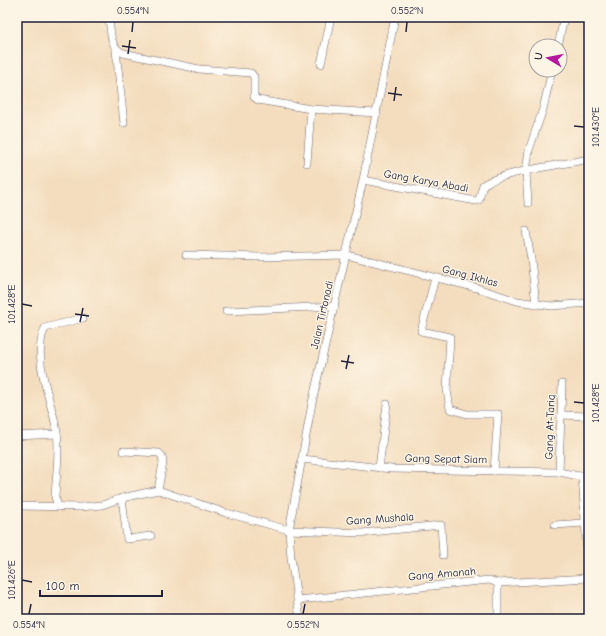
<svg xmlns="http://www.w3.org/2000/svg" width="606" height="636" font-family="'Comic Neue',sans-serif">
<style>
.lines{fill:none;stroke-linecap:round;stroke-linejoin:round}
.minor-casing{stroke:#6c6369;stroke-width:8}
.minor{stroke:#fff;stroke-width:7}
.ticks{fill:none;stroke:#22223b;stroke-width:1.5}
.labels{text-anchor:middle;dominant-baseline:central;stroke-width:3;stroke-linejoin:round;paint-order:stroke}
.street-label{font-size:11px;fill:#22223b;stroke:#fcf5e5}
.neatline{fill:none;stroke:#22223b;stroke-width:1.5}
.ticks-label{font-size:10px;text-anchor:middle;fill:#22223b}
</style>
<rect width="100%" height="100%" fill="#fcf5e5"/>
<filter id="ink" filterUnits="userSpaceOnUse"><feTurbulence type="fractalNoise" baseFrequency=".025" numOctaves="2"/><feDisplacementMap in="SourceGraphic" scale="8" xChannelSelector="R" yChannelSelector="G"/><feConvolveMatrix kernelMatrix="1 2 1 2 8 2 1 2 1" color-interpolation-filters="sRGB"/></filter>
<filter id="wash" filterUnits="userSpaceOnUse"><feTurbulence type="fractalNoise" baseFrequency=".012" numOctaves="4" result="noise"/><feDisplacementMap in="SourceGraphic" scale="16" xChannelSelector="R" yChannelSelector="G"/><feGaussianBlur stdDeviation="0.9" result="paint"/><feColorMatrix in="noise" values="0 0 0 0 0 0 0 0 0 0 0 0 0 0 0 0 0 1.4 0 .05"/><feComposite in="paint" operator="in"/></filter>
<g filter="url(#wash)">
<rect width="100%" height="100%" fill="#f4ddbe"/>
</g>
<g filter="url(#ink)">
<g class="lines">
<g class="minor-casing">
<g id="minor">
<path d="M109 17C111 31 109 47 123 53L199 69 251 73 254 77V97L258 100 311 109 377 113"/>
<polyline points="558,46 564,17"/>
<polyline points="116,50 124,123"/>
<polyline points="321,64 331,17"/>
<polyline points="307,163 311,109"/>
<path d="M363 180 476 201 479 200 483 185C501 172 565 164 589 159"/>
<polyline points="528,203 526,172 529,150 543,109 552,70"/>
<polyline points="526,231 531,259 536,305"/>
<polyline points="186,255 261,257 347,255 477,288 517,301 552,306 589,303"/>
<polyline points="435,278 421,331 450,337 447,390 450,409 467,414 498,414 494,471"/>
<polyline points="226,311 335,306"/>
<polyline points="561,415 589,416"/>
<polyline points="17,436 57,434"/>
<polyline points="123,451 159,453 162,456 163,463 158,490"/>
<polyline points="302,459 391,469 559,472 589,478"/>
<polyline points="379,468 387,404"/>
<polyline points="559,472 562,384"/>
<polyline points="582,475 589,579"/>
<polyline points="122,498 127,539 151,536"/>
<polyline points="17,506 81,507 102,505 122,498 158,490 226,513 289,530 362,533 441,525 443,555"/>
<path d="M58 507 55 497C56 476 60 453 57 432 52 401 31 358 45 328L83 318"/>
<polyline points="555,525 584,523"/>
<polyline points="498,583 498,619"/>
<polyline points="298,600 489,580 498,583 589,578"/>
<polyline points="300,619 291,558 289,530 312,403 363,180 395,17"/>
</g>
</g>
<use href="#minor" class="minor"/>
</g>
</g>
<path class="ticks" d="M132 32 133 22M406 32 407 22M122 46 136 48M128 54 130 40M388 93 402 95M394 101 396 87M574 126 584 127M22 304 32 306M75 314 89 316M80 322 83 308M341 361 354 363M346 369 349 355M574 402 584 403M22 580 32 582M29 614 31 604M303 614 305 604"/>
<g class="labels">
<g class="street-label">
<text transform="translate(426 181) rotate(10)">Gang Karya Abadi</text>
<text transform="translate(470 276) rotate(15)">Gang Ikhlas</text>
<text transform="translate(322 315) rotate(-77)">Jalan Tirtonadi</text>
<text transform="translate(550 427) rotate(-88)">Gang At-Tariq</text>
<text transform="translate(446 459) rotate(1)">Gang Sepat Siam</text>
<text transform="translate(380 519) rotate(-4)">Gang Mushala</text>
<text transform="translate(442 574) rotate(-5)">Gang Amanah</text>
</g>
</g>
<rect width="606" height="636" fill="none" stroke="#fcf5e5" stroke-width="44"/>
<g transform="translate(548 58) rotate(280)"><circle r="19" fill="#fcf5e5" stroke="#a5a1a1"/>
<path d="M0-3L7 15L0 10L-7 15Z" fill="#b5179e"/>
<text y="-6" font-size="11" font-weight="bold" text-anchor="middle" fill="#22223b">U</text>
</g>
<path d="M40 590v6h122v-6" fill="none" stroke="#22223b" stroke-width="2"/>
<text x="46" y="590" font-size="12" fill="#22223b" stroke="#fcf5e5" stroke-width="3" paint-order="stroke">100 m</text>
<rect x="22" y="22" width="562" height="592" class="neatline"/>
<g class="ticks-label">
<text x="133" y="14">0.554°N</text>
<text x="407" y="14">0.552°N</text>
<text transform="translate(595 127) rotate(-90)" y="4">101.430°E</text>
<text transform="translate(11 304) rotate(-90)" y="4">101.428°E</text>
<text transform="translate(595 403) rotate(-90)" y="4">101.428°E</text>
<text transform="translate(11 580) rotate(-90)" y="4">101.426°E</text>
<text x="29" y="628">0.554°N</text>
<text x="303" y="628">0.552°N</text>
</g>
</svg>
